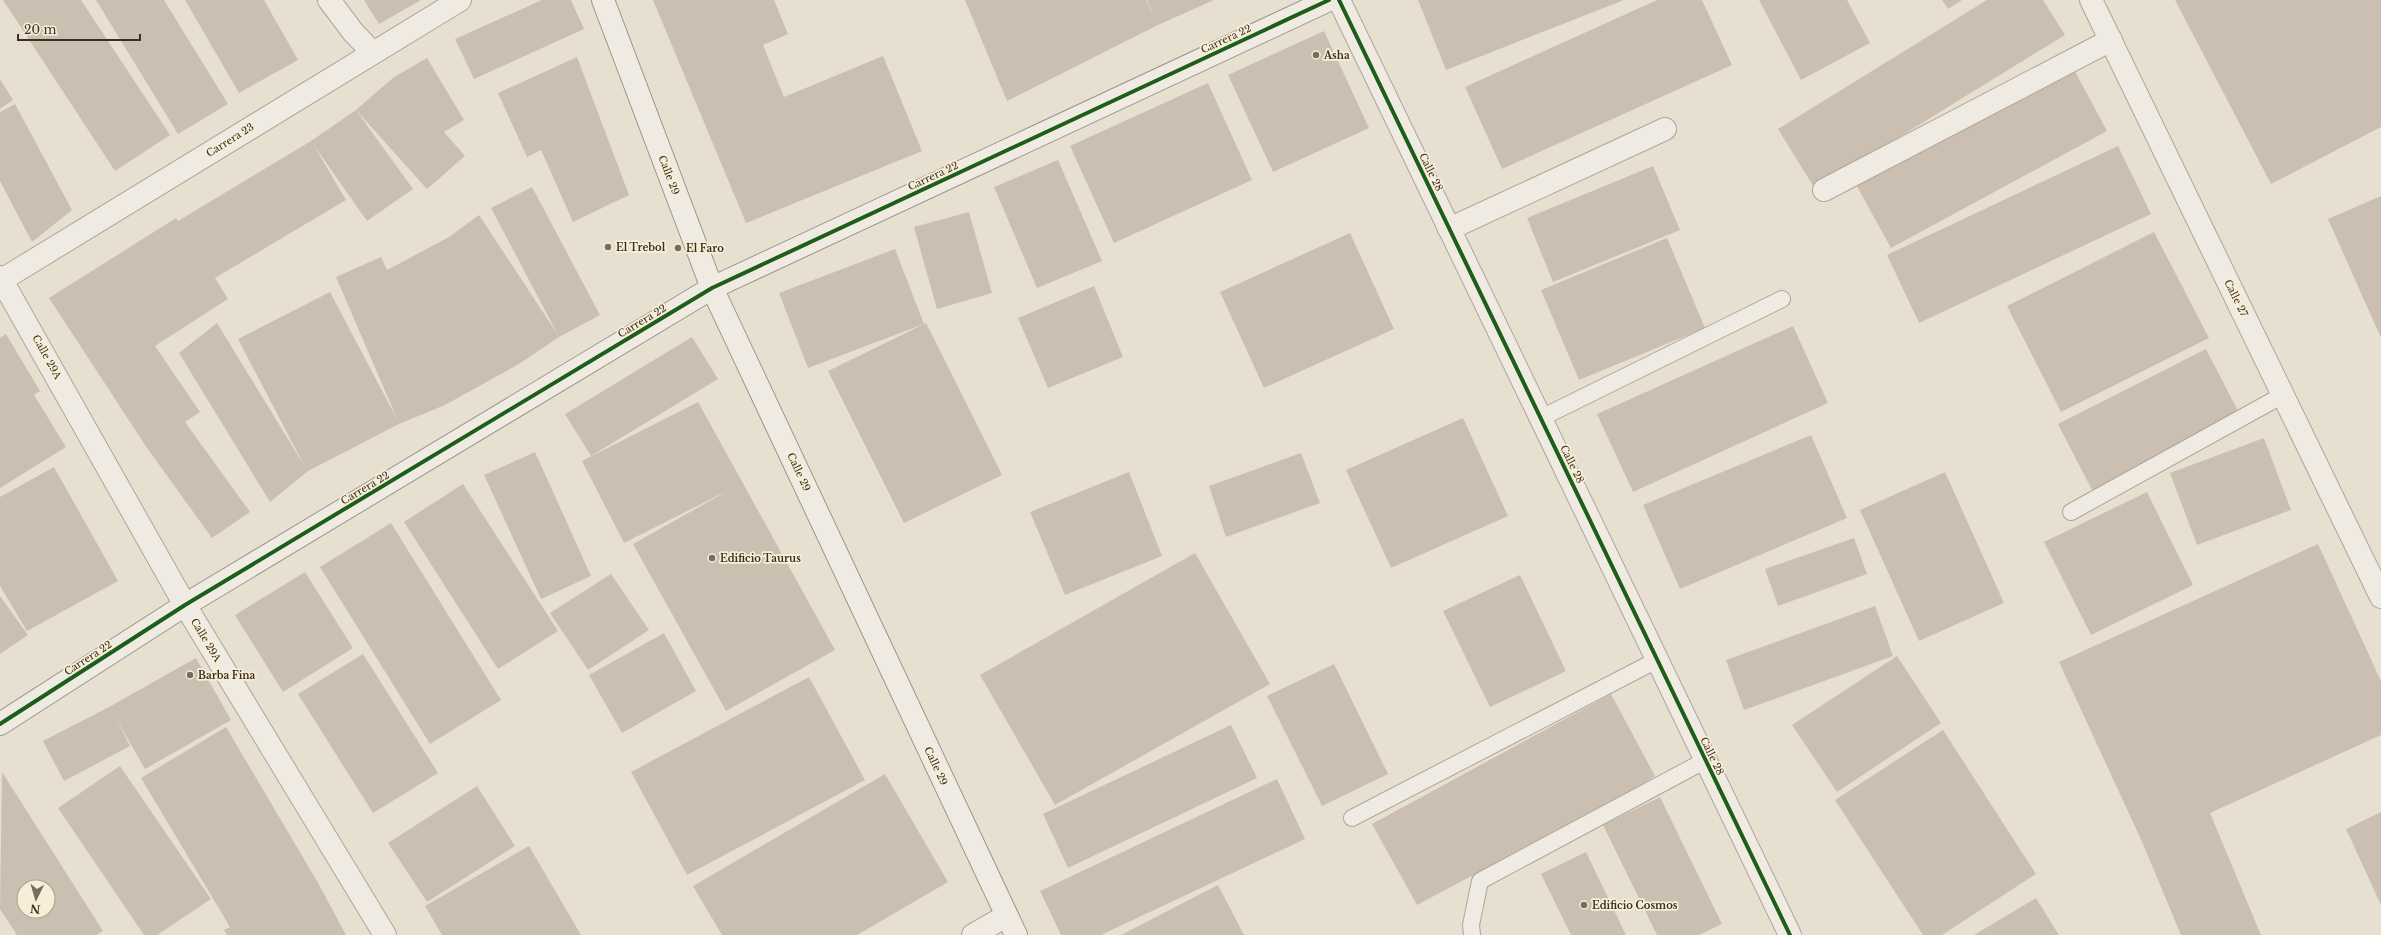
<svg xmlns="http://www.w3.org/2000/svg" width="2381" height="935" font-family="'Libre Baskerville',serif">
<style>
.building{fill:#cbbfb2;fill-rule:evenodd}
.lines{fill:none;stroke-linecap:round;stroke-linejoin:round}
.lane-casing{stroke:#ada599;stroke-width:18}
.street-casing{stroke:#ada599;stroke-width:24}
.secondary-casing{stroke:#9c958a;stroke-width:24}
.lane{stroke:#efebe3;stroke-width:16}
.street{stroke:#efebe3;stroke-width:22}
.secondary{stroke:#efebe3;stroke-width:22}
.cycleway-casing{stroke:#f7eed8;stroke-width:6}
.cycleway{stroke:#1b5e20;stroke-width:4}
.poi-dot{fill:#786c5e;stroke:#f7eed8;stroke-width:1.5}
.labels{text-anchor:middle;dominant-baseline:central;stroke-width:3.5;stroke-linejoin:round;paint-order:stroke}
.street-label{font-size:10px;fill:#3d2e20;stroke:#f7eed8}
.poi-label{font-size:10px;font-weight:bold;fill:#3d2e20;stroke:#f7eed8;text-anchor:start}
</style>
<rect width="100%" height="100%" fill="#e7e0d1"/>
<g class="building">
<polygon points="3,0 81,0 170,135 115,171"/>
<polygon points="96,0 164,0 228,104 178,134"/>
<polygon points="185,0 264,0 298,60 239,93"/>
<polygon points="364,0 421,0 379,24"/>
<polygon points="542,0 571,0 584,29 474,79 455,39"/>
<polygon points="653,0 774,0 788,34 763,45 784,97 883,56 922,151 746,223"/>
<polygon points="965,0 1146,0 1154,17 1147,0 1214,0 1158,25 1007,101"/>
<polygon points="1418,0 1624,0 1446,70"/>
<polygon points="1657,0 1702,0 1732,65 1502,169 1465,87"/>
<polygon points="1759,0 1847,0 1870,43 1801,80"/>
<polygon points="1942,0 1962,0 1948,9"/>
<polygon points="1987,0 2043,0 2065,35 1815,189 1778,129"/>
<polygon points="2175,0 2381,0 2381,127 2271,184"/>
<polygon points="1324,31 1369,128 1273,172 1228,75"/>
<polygon points="577,57 629,195 573,222 541,150 527,157 498,93"/>
<polygon points="427,58 464,120 444,132 465,156 427,189 356,110 413,189 367,221 313,144 346,200 215,278 228,299 155,346 200,412 185,422 250,512 212,538 147,448 49,298 176,218 178,221 311,141 356,110 394,77"/>
<polygon points="2071,64 2107,131 1891,248 1854,181"/>
<polygon points="0,79 13,100 0,109"/>
<polygon points="1208,83 1252,180 1114,243 1070,146"/>
<polygon points="15,104 72,210 32,242 0,181 0,112"/>
<polygon points="2118,146 2151,214 1919,323 1887,255"/>
<polygon points="1058,160 1102,261 1037,288 994,187"/>
<polygon points="1653,166 1680,230 1553,282 1527,218"/>
<polygon points="532,187 600,315 559,337 519,364 445,405 399,424 308,471 270,502 179,353 217,323 305,467 238,339 330,292 398,421 336,277 381,257 387,270 449,237 479,215 558,335 491,208"/>
<polygon points="2381,196 2381,338 2328,219"/>
<polygon points="969,212 992,293 937,309 914,227"/>
<polygon points="2154,232 2209,338 2061,412 2007,306"/>
<polygon points="1350,233 1394,329 1264,388 1220,292"/>
<polygon points="1667,238 1705,328 1579,380 1541,290"/>
<polygon points="895,249 924,324 808,368 779,293"/>
<polygon points="1094,286 1123,357 1048,388 1018,318"/>
<polygon points="926,323 1002,475 904,523 828,371"/>
<polygon points="1793,326 1828,403 1633,492 1597,414"/>
<polygon points="6,334 40,391 34,395 66,447 0,488 0,338"/>
<polygon points="692,337 718,379 591,456 565,414"/>
<polygon points="2206,349 2240,415 2092,490 2058,424"/>
<polygon points="698,402 835,650 726,711 633,544 731,489 624,543 582,461"/>
<polygon points="1463,418 1508,516 1391,568 1346,470"/>
<polygon points="1811,435 1847,518 1680,589 1643,505"/>
<polygon points="2264,438 2291,510 2197,545 2170,473"/>
<polygon points="535,452 591,576 541,599 484,475"/>
<polygon points="1301,453 1320,503 1226,537 1209,486"/>
<polygon points="54,467 118,581 27,631 0,586 0,497"/>
<polygon points="1129,472 1162,556 1065,595 1030,512"/>
<polygon points="1945,472 2004,603 1919,641 1860,510"/>
<polygon points="463,484 558,631 498,669 404,522"/>
<polygon points="2147,492 2193,585 2091,635 2044,542"/>
<polygon points="391,523 501,700 430,744 320,567"/>
<polygon points="1854,538 1867,574 1778,606 1765,569"/>
<polygon points="2318,544 2381,681 2381,735 2210,813 2261,935 2181,935 2143,844 2059,662"/>
<polygon points="1195,553 1270,684 1055,805 980,675"/>
<polygon points="305,572 353,648 283,692 235,615"/>
<polygon points="611,574 649,630 588,670 550,613"/>
<polygon points="1520,575 1566,671 1490,707 1443,611"/>
<polygon points="0,596 28,635 0,654"/>
<polygon points="1875,606 1893,656 1744,710 1726,660"/>
<polygon points="664,633 696,691 622,733 589,675"/>
<polygon points="363,654 438,773 373,813 298,694"/>
<polygon points="1897,656 1941,723 1837,792 1792,725"/>
<polygon points="196,658 231,720 145,769 117,720 130,746 64,781 43,741 109,707"/>
<polygon points="1334,664 1388,774 1322,806 1267,696"/>
<polygon points="809,677 865,780 687,875 631,772"/>
<polygon points="1611,694 1655,776 1633,790 1417,905 1372,824"/>
<polygon points="1231,725 1257,778 1068,868 1043,814"/>
<polygon points="226,727 317,881 346,935 227,935 224,930 230,927 141,778"/>
<polygon points="1943,730 2036,874 1942,935 1923,935 1835,800"/>
<polygon points="120,766 211,899 157,935 144,935 58,808"/>
<path d="M2 772 103 931 97 935H17L0 909ZM24 887H48V911H24Z"/>
<polygon points="885,774 948,882 857,935 722,935 693,886"/>
<polygon points="1277,779 1305,839 1101,935 1061,935 1040,891"/>
<polygon points="477,786 515,846 427,902 388,843"/>
<polygon points="1660,797 1722,924 1699,935 1657,935 1603,825"/>
<polygon points="2381,812 2381,905 2346,829"/>
<polygon points="529,846 581,935 442,935 425,906"/>
<polygon points="1586,852 1626,935 1571,935 1541,874"/>
<polygon points="1218,885 1244,935 1121,935"/>
<polygon points="2036,898 2059,935 1974,935"/>
</g>
<g class="lines">
<g class="lane-casing">
<g id="lane">
<polyline points="1541,418 1782,299"/>
<polyline points="2071,512 2283,395"/>
<polyline points="1352,818 1657,660"/>
<polyline points="1472,935 1471,925 1480,881 1706,760"/>
</g>
</g>
<g class="street-casing">
<g id="street">
<polyline points="329,0 353,32 372,52"/>
<polyline points="1339,0 1790,935"/>
<polyline points="2091,0 2381,597"/>
<polyline points="1824,190 2111,40"/>
<polyline points="1449,229 1665,129"/>
<polyline points="0,277 185,605 385,935"/>
<polyline points="0,281 460,0"/>
<polyline points="973,935 1006,916"/>
</g>
</g>
<g class="secondary-casing">
<g id="secondary">
<polyline points="603,0 712,288 1016,935"/>
<polyline points="0,724 185,605 712,288 1329,0"/>
</g>
</g>
<use href="#lane" class="lane"/>
<use href="#street" class="street"/>
<use href="#secondary" class="secondary"/>
<g class="cycleway-casing">
<g id="cycleway">
<polyline points="1339,0 1790,935"/>
<polyline points="0,724 185,605 712,288 1329,0"/>
</g>
</g>
<use href="#cycleway" class="cycleway"/>
</g>
<g class="poi-dot">
<circle cx="1316" cy="55" r="4"/>
<circle cx="608" cy="247" r="4"/>
<circle cx="678" cy="248" r="4"/>
<circle cx="712" cy="558" r="4"/>
<circle cx="190" cy="675" r="4"/>
<circle cx="1584" cy="905" r="4"/>
</g>
<g class="labels">
<g class="street-label">
<text transform="translate(1226 39) rotate(-25)">Carrera 22</text>
<text transform="translate(230 140) rotate(-32)">Carrera 23</text>
<text transform="translate(1431 172) rotate(64)">Calle 28</text>
<text transform="translate(669 175) rotate(69)">Calle 29</text>
<text transform="translate(933 176) rotate(-25)">Carrera 22</text>
<text transform="translate(2236 298) rotate(64)">Calle 27</text>
<text transform="translate(642 321) rotate(-31)">Carrera 22</text>
<text transform="translate(47 357) rotate(61)">Calle 29A</text>
<text transform="translate(1572 464) rotate(64)">Calle 28</text>
<text transform="translate(799 472) rotate(65)">Calle 29</text>
<text transform="translate(365 488) rotate(-31)">Carrera 22</text>
<text transform="translate(206 640) rotate(59)">Calle 29A</text>
<text transform="translate(88 658) rotate(-33)">Carrera 22</text>
<text transform="translate(1712 756) rotate(64)">Calle 28</text>
<text transform="translate(936 766) rotate(65)">Calle 29</text>
</g>
<g class="poi-label">
<text x="1324" y="55">Asha</text>
<text x="616" y="247">El Trebol</text>
<text x="686" y="248">El Faro</text>
<text x="720" y="558">Edificio Taurus</text>
<text x="198" y="675">Barba Fina</text>
<text x="1592" y="905">Edificio Cosmos</text>
</g>
</g>
<g transform="translate(36 899) rotate(185)"><circle r="19" fill="#f7eed8" stroke="#ada18e"/>
<path d="M0-3L7 15L0 10L-7 15Z" fill="#786c5e"/>
<text y="-6" font-size="11" font-weight="bold" text-anchor="middle" fill="#3d2e20">N</text>
</g>
<path d="M18 34v6h122v-6" fill="none" stroke="#3d2e20" stroke-width="2"/>
<text x="24" y="34" font-size="12" fill="#3d2e20" stroke="#f7eed8" stroke-width="3" paint-order="stroke">20 m</text>
</svg>
